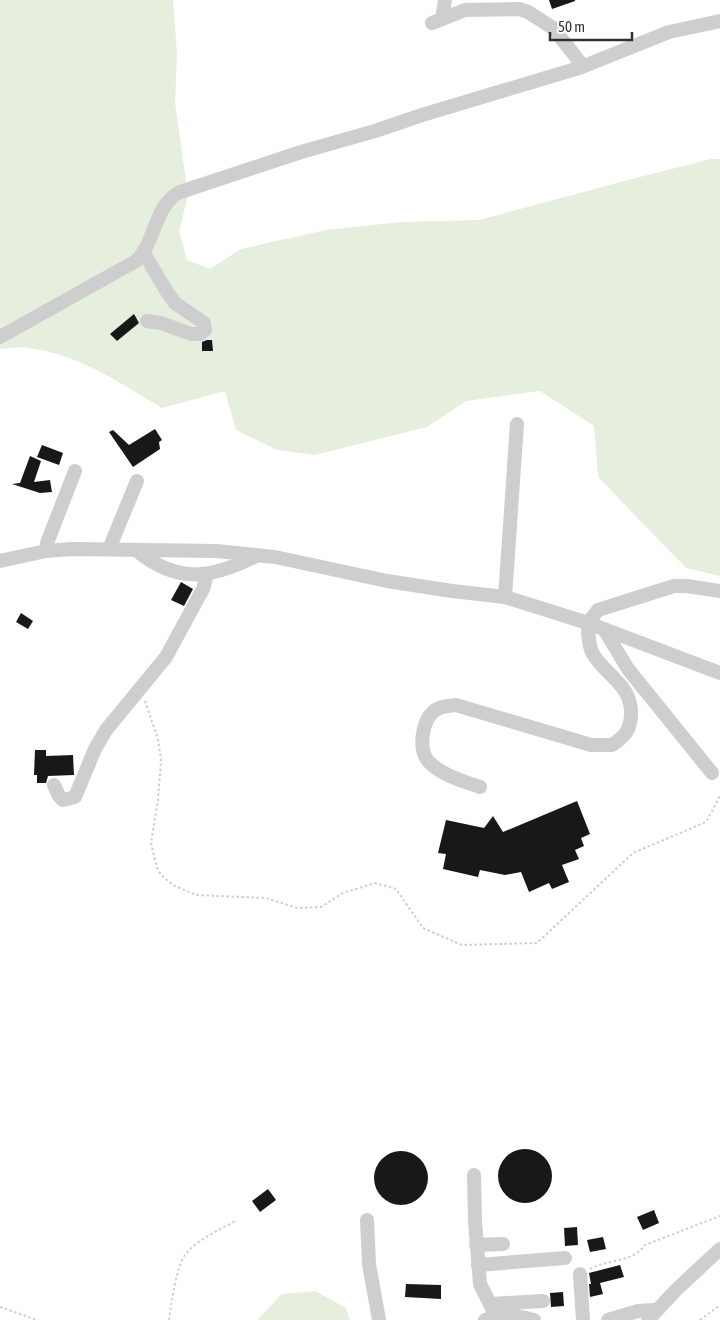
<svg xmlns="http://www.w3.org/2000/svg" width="720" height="1320" font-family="'Asap Condensed',sans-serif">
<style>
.green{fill:#e6eede}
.building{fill:#181818}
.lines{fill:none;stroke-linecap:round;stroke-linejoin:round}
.path{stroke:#cecece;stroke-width:2;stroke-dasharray:2.5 2.5;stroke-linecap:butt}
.minor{stroke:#cecece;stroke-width:14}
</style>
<rect width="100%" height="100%" fill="#fff"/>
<g class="green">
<path d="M0 0H173L177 54 175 102 188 196 179 231 187 260 210 269 241 249 326 230 401 222 479 220 632 179 711 159H720V576L686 568 598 477 594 426 540 391 466 401 427 427 315 455 277 450 236 430 225 391 162 408C120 383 77 353 27 348 19 347 9 348 0 349Z"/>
<polygon points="315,1291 346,1308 350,1320 257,1320 282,1294"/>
</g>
<g class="building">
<polygon points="549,0 575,0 575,1 552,9"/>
<polygon points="134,314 139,323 117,341 110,334"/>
<polygon points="207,340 212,340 213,351 202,351 202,342"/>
<polygon points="155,429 162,440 159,442 160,449 133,467 109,432 113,430 129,445"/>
<polygon points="42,445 63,453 59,465 37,457"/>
<polygon points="30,456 41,461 34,482 50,480 52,492 40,493 12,484 20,483"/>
<polygon points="181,582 193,589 184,606 171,600"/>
<polygon points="21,613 33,621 28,629 16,622"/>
<polygon points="35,750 46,750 46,756 73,755 74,775 48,776 46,783 37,783 37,775 34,775"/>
<polygon points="577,801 590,834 581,838 584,846 575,850 579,859 562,865 569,882 552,889 549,883 529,892 521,872 505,875 480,870 478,877 443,869 446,854 438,853 446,820 484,828 493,816 503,832"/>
<circle cx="525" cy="1176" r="27"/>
<circle cx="401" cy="1178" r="27"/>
<polygon points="268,1189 276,1200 260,1212 252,1201"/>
<polygon points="654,1210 659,1223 643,1230 637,1217"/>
<polygon points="577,1227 578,1245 565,1246 564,1228"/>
<polygon points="603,1237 606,1249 590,1252 587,1240"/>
<polygon points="620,1265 624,1277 600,1283 603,1294 590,1297 589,1284 591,1284 589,1273"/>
<polygon points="406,1284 441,1285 441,1299 405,1297"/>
<polygon points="563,1292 564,1306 551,1307 550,1293"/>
</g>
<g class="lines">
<g class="path">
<polyline points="145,701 158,739 161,760 158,800 151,843 157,868 161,875 173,885 196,895 265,898 298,908 321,907 343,893 375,883 396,889 423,928 462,945 537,943 633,853 706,822 720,796"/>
<path d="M590 1269C608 1259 632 1263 645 1245L720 1216"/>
<polyline points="0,1307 37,1320"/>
<path d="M169 1320C171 1305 176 1267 185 1255 197 1239 220 1230 237 1220"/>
<polyline points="700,1320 720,1305"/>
</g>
<g class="minor">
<polyline points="442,19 445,0"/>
<polyline points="432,23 465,10 519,9 528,12 553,28 583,66"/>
<polyline points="144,253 167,292 175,303 204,323 205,330 200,334 191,334 161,323 147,321"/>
<path d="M0 337 136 261C156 242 154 205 180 192L301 152 375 131 422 115 579 68 669 32 720 21"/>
<polyline points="109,549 137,481"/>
<path d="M136 550C177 584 211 579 256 556"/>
<polyline points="46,551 47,543 75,471"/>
<polyline points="0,561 46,551 72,549 216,551 275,557 387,581 452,591 505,597 588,623 720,673"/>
<polyline points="505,597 517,424"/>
<polyline points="604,629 628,669 712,773"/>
<polyline points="54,785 59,796 63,800 75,797 95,749 106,730 166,657 203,589 207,574"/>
<path d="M480 787C462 781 441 775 428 761 418 748 422 721 434 711 440 706 449 706 456 705L591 745H612C624 737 631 730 631 714 632 685 606 676 593 654 588 645 588 633 588 623L598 610 674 586H687L720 591"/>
<polyline points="474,1175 475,1221 480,1284 496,1316"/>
<polyline points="367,1220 369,1264 379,1320"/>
<polyline points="476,1245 503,1244"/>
<polyline points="478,1265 565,1258"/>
<polyline points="580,1274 583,1320"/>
<polyline points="490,1304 543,1301"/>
<path d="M485 1320C509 1311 511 1315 534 1320"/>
<polyline points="608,1320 638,1311 656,1310"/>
<polyline points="648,1320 676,1290 720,1249"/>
</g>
</g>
<path d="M550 32v8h82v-8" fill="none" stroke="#313131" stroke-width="2.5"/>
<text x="558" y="32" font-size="15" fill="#313131" stroke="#ffffff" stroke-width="4" paint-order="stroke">50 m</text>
</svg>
